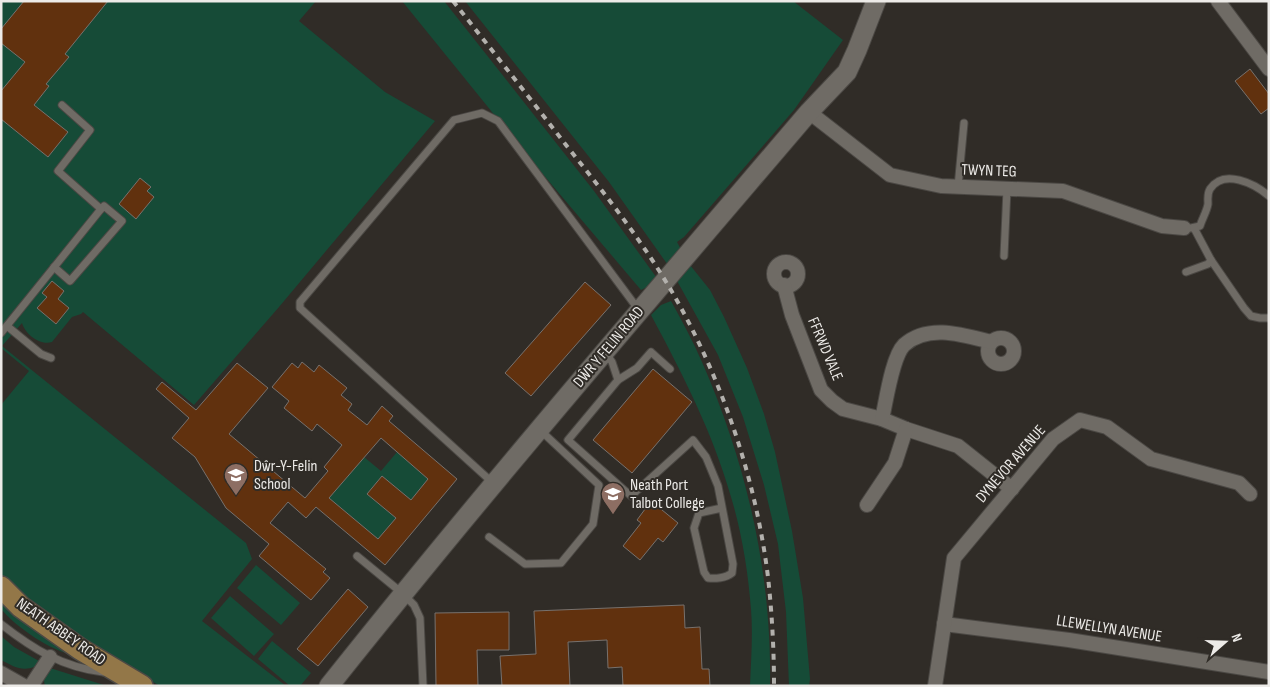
<svg xmlns="http://www.w3.org/2000/svg" width="1270" height="687" font-family="'Sofia Sans Condensed',sans-serif">
<style>
.green{fill:#164b37}
.building{fill:#61310e;stroke:#77716d;fill-rule:evenodd}
.lines{fill:none;stroke-linecap:round;stroke-linejoin:round}
.lane-casing{stroke:#4b4844;stroke-width:9}
.street-casing{stroke:#4b4844;stroke-width:16}
.secondary-casing{stroke:#4b4844;stroke-width:21}
.primary-casing{stroke:#4b4844;stroke-width:24}
.lane{stroke:#6f6b65;stroke-width:7}
.street{stroke:#6f6b65;stroke-width:14}
.secondary{stroke:#6f6b65;stroke-width:19}
.primary{stroke:#937748;stroke-width:21}
.rail{stroke:#b3b1ad;stroke-width:4;stroke-dasharray:6 6;stroke-linecap:butt}
.labels{text-anchor:middle;dominant-baseline:central;stroke-width:4;stroke-linejoin:round;paint-order:stroke}
.street-label{font-size:16px;fill:#edebe8;stroke:#302c27}
.poi-label{font-size:16px;fill:#edebe8;stroke:#302c27;text-anchor:start}
</style>
<rect width="100%" height="100%" fill="#302c27"/>
<g class="green">
<path d="M1 1H316L299 21 385 92 435 121 279 307 194 405 83 312 81 314 72 317 52 342C40 346 25 334 22 323L2 346 246 543 252 559 202 621 286 686H160L85 642 38 610 1 578V405L29 371 1 348Z"/>
<polygon points="402,1 444,1 594,191 659,281 641,290 530,159"/>
<polygon points="465,1 793,1 843,40 794,110 684,237 677,242 684,255 670,268 609,182"/>
<polygon points="690,265 710,290 724,317 747,368 764,414 775,452 792,531 803,598 810,679 809,686 789,686 786,612 778,544 764,485 743,417 718,355 676,279"/>
<path d="M671 301C682 321 693 341 702 362 747 465 772 574 770 686H750C751 661 753 634 751 609 748 572 742 533 731 497 713 433 682 373 651 315L661 305Z"/>
<polygon points="397,452 428,479 411,500 382,476 367,494 396,518 378,539 329,498 364,457 381,471"/>
<polygon points="256,565 300,603 281,625 237,588"/>
<polygon points="230,596 274,634 254,656 211,618"/>
<path d="M1 599 74 655C51 651 17 628 1 609Z"/>
<path d="M1 636 14 647 39 661 38 665C23 673 15 667 1 660Z"/>
<polygon points="272,641 311,673 300,686 290,686 258,659"/>
<polygon points="50,668 107,686 45,686 43,676"/>
</g>
<g class="building">
<polygon points="24,1 108,1 65,54 69,57 46,84 49,86 34,105 68,132 48,157 1,119 1,91 25,62 1,43 1,29"/>
<polygon points="1250,69 1269,94 1269,108 1261,114 1235,81"/>
<polygon points="140,178 151,187 147,191 154,197 136,219 119,204"/>
<polygon points="52,281 64,291 58,299 69,308 56,324 37,308 47,297 42,293"/>
<polygon points="585,282 611,305 531,396 505,373"/>
<path d="M302 362 314 372 319 365 347 388 341 395 352 404 348 410 367 425 382 406 393 416 389 421 457 479 385 565 316 507 306 518 288 502 270 523 326 569 323 572 330 578 311 600 259 556 269 544 226 508 195 457 172 438 189 418 156 389 162 382 196 410 237 363 268 388 229 434 305 498 328 471 324 467 342 445 317 424 312 431 284 408 289 401 272 387 292 363 298 368ZM381 438 428 479 411 500 382 476 367 494 396 518 378 539 329 498Z"/>
<polygon points="653,369 692,402 632,473 593,440"/>
<polygon points="651,501 678,523 663,542 658,538 640,560 623,546 641,523 637,520"/>
<polygon points="348,589 368,607 318,666 297,649"/>
<polygon points="684,605 685,628 700,627 702,669 709,669 710,686 623,686 622,667 608,668 607,640 568,642 570,686 502,686 500,656 536,654 534,611"/>
<polygon points="509,612 509,650 477,650 478,686 436,686 435,613"/>
</g>
<g class="lines">
<g class="lane-casing">
<g id="lane">
<polyline points="958,187 964,123"/>
<path d="M1191 228 1200 226C1202 219 1207 211 1208 204 1208 198 1207 194 1210 189 1224 168 1255 184 1269 196"/>
<polyline points="1194,228 1211,260 1244,308 1251,316 1260,318 1269,318"/>
<polyline points="1004,256 1007,189"/>
<polyline points="54,267 70,281 122,221 104,206 101,209"/>
<polyline points="1186,272 1208,264 1211,260"/>
<polyline points="7,326 41,354 51,358"/>
<polyline points="1,333 101,209 58,171 90,130 62,105"/>
<path d="M605 352 612 362 618 380 568 440 631 496 693 440 706 457 718 486 733 564 732 573C726 578 715 579 708 578L704 572 694 528 699 513 722 508"/>
<polyline points="618,380 637,368 651,352 670,369"/>
<polyline points="493,483 300,308 300,302 454,120 482,113 498,121 638,309"/>
<polyline points="489,537 525,564 561,563 593,524 599,485 540,430"/>
<polyline points="357,556 402,593 414,605 420,618 423,686"/>
<path d="M1 624C33 649 62 667 103 672"/>
</g>
</g>
<g class="street-casing">
<g id="street">
<polyline points="1218,1 1269,69"/>
<polyline points="809,112 890,175 941,186 1063,191 1162,226 1184,228"/>
<circle cx="786" cy="274" r="12"/>
<polyline points="784,285 792,315 821,390 832,401 843,409 882,419 906,429 958,446 1012,489"/>
<circle cx="1001" cy="351" r="13"/>
<path d="M882 419C886 402 892 357 904 345 928 323 964 335 991 342"/>
<polyline points="867,505 895,463 906,429"/>
<polyline points="944,624 1069,640 1269,672"/>
<polyline points="1,673 24,686"/>
<polyline points="31,686 50,657"/>
<polyline points="935,686 954,558 1053,439 1080,420 1107,427 1151,459 1239,483 1250,494"/>
</g>
</g>
<g class="secondary-casing">
<path id="secondary" d="M329 686C484 491 647 302 809 112L847 72 857 50 876 1"/>
</g>
<g class="primary-casing">
<polyline id="primary" points="1,587 21,607 80,649 142,686"/>
</g>
<use href="#lane" class="lane"/>
<use href="#street" class="street"/>
<use href="#secondary" class="secondary"/>
<use href="#primary" class="primary"/>
<path class="rail" d="M453 1C491 49 529 97 566 145 605 194 644 243 675 297 723 382 756 480 768 577 772 613 774 650 774 686"/>
</g>
<defs>
<g id="school-pin" transform="scale(1.25)"><path d="M0 17L-7.5 6A9.5 9.5 0 1 1 7.5 6Z" fill="#8d6e63" stroke="#302c27"/><path d="M0-5L7-2L0 1L-7-2ZM-4 1L0 2.5L4 1V4Q0 6-4 4Z" fill="#fff"/></g>
<g id="university-pin" transform="scale(1.25)"><path d="M0 17L-7.5 6A9.5 9.5 0 1 1 7.5 6Z" fill="#8d6e63" stroke="#302c27"/><path d="M0-5L7-2L0 1L-7-2ZM-4 1L0 2.5L4 1V4Q0 6-4 4Z" fill="#fff"/></g>
</defs>
<g fill-rule="evenodd">
<use href="#school-pin" x="236" y="475"/>
<use href="#university-pin" x="613" y="494"/>
</g>
<g class="labels">
<g class="street-label">
<text transform="translate(989 171) rotate(2)">TWYN TEG</text>
<text transform="translate(609 347) rotate(-50)">DŴR Y FELIN ROAD</text>
<text transform="translate(825 349) rotate(67)">FFRWD VALE</text>
<text transform="translate(1011 464) rotate(-49)">DYNEVOR AVENUE</text>
<text transform="translate(1109 629) rotate(9)">LLEWELLYN AVENUE</text>
<text transform="translate(61 632) rotate(35)">NEATH ABBEY ROAD</text>
</g>
<g class="poi-label">
<text x="254" y="466">Dŵr-Y-Felin<tspan x="254" dy="18">School</tspan></text>
<text x="630" y="485">Neath Port<tspan x="630" dy="18">Talbot College</tspan></text>
</g>
</g>
<rect width="1270" height="687" fill="none" stroke="#edebe8" stroke-width="5"/>
<g transform="translate(1225 642) rotate(70)" stroke="#302c27" stroke-width="4" paint-order="stroke">
<path d="M0-4L9 19L0 12L-9 19Z" fill="#edebe8"/>
<text y="-8" font-size="14" font-weight="bold" text-anchor="middle" fill="#edebe8">N</text>
</g>
</svg>
